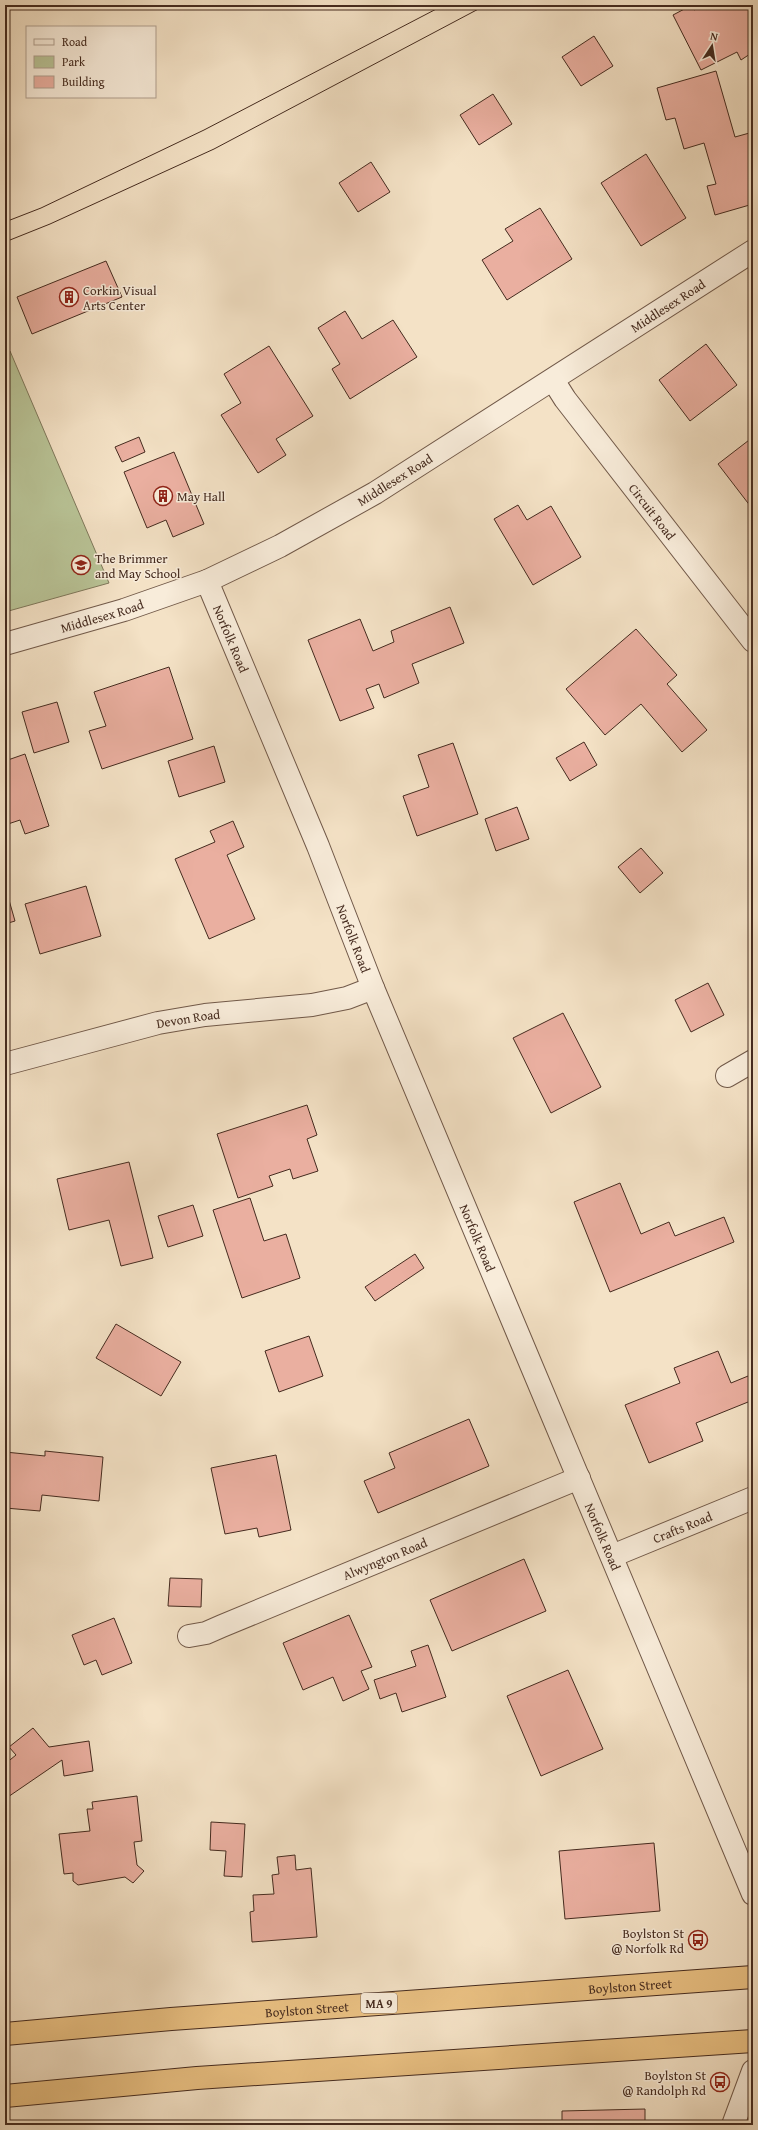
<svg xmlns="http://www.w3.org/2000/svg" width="758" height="2130" font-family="'Gentium Book Plus',serif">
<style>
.green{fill:#b9c497;stroke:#7f785b}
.building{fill:#eaafa0;stroke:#452b1f}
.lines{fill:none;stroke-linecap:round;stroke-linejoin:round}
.minor-casing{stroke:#715949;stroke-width:24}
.tertiary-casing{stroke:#715949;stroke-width:24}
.trunk-casing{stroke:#452b1f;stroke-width:24}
.minor{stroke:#f8ecda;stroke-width:22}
.tertiary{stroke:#f8ecda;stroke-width:22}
.trunk{stroke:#eac183;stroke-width:22}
.tram{stroke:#452b1f;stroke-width:1}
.labels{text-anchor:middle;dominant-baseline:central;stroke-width:3;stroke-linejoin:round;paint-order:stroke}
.shield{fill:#f8ecda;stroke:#7b6557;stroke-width:1}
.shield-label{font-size:12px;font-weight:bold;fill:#452b1f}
.poi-label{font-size:13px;fill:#452b1f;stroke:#f8ecda;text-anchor:start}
.street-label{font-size:13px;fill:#452b1f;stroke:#f8ecda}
</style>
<rect width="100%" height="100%" fill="#f4e2c6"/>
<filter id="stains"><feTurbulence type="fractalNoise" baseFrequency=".005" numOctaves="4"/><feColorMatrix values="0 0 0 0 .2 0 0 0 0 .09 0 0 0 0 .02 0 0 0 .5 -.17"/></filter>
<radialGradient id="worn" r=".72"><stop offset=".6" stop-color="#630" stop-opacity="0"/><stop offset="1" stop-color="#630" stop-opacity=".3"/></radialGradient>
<polygon class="green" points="5,349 10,351 109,583 5,612"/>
<g class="building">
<polygon points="692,5 694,10 704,5 753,5 753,52 741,60 737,52 701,70 673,15"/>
<polygon points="594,36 613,66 581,86 562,57"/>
<polygon points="716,71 735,137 753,132 753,204 715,215 707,186 716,184 704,143 684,149 675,118 666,120 657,88"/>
<polygon points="493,94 512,124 479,145 460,115"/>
<polygon points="646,154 686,218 641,246 601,183"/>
<polygon points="371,162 390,192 358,212 339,183"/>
<polygon points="540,208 572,259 507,300 482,260 513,241 505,229"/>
<polygon points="106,261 122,297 32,334 17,297"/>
<polygon points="345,311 362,339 393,320 417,357 350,399 332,369 340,364 318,328"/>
<polygon points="706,344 737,385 690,421 659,380"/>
<polygon points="269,346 313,416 276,439 286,455 258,473 221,415 241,403 224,374"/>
<polygon points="139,437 145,452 122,462 115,447"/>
<polygon points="753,437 753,505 751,507 718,464"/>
<polygon points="174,452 204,524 173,537 166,520 147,528 124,472"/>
<polygon points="518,505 527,520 551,506 581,557 533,585 494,519"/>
<polygon points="450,607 464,643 412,664 419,683 384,698 379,684 366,689 374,708 340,721 308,640 360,619 373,651 394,642 391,631"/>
<polygon points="636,629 677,675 667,684 707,730 682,752 641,704 605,735 566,689"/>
<polygon points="169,667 193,739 102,769 89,731 106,726 94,692"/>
<polygon points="57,702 69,742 34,753 22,712"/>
<polygon points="584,742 597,765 570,781 556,758"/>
<polygon points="453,743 478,814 417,836 403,796 429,787 418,755"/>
<polygon points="214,746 225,782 179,797 168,761"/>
<polygon points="25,754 49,826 25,834 20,820 5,825 5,761"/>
<polygon points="517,807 529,839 496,851 485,819"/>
<polygon points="233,821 244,847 227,855 255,919 209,939 175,859 215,842 210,831"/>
<polygon points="641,848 663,873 640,893 618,867"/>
<polygon points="5,886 15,921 5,924"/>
<polygon points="86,886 101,936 40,954 25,904"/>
<polygon points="708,983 724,1015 691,1032 675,1000"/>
<polygon points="563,1013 601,1087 551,1113 513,1038"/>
<polygon points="307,1105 317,1135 307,1139 318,1171 293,1179 290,1169 269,1176 273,1186 238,1198 217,1134"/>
<polygon points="129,1162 153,1258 121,1266 109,1220 69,1230 57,1179"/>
<polygon points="620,1183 641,1234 669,1222 675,1236 724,1217 734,1242 610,1292 574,1202"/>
<polygon points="250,1198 264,1241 286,1234 300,1278 242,1298 213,1210"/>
<polygon points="193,1205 203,1236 168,1247 158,1216"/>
<polygon points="415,1254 424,1268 375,1301 365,1287"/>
<polygon points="116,1324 181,1362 161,1396 96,1358"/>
<polygon points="309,1336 323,1376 279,1392 265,1351"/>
<polygon points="718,1351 731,1383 753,1374 749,1366 753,1365 753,1400 696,1423 703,1441 649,1463 625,1405 680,1383 674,1368"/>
<polygon points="469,1419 489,1466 378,1513 364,1481 395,1468 389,1453"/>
<polygon points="45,1451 103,1457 99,1501 42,1495 40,1511 5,1508 5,1452 45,1456"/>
<polygon points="276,1455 291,1530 259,1537 257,1528 225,1534 211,1468"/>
<polygon points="524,1559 546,1611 452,1651 430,1600"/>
<polygon points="170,1578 202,1579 201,1607 168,1606"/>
<polygon points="349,1615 372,1667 361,1671 369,1689 343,1701 333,1677 303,1690 283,1643"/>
<polygon points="114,1618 132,1663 102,1675 96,1660 84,1665 72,1635"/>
<polygon points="428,1645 446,1697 402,1712 396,1693 380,1699 374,1680 416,1666 411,1651"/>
<polygon points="568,1670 603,1749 541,1776 507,1696"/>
<polygon points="33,1728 49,1747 89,1741 93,1771 64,1776 62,1760 5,1799 5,1764 16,1755 9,1747"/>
<polygon points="137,1796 142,1841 134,1842 137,1865 144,1871 133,1883 125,1877 78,1885 73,1881 73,1873 64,1874 59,1834 90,1831 87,1809 93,1809 92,1802"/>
<polygon points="5,1800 9,1805 9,1811 5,1819"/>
<polygon points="211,1822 245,1824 242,1877 224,1876 226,1851 210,1850"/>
<polygon points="654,1843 660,1911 565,1919 559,1851"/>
<polygon points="295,1855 296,1870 311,1868 317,1937 252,1942 250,1912 254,1911 253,1895 274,1894 272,1875 279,1874 277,1857"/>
<polygon points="645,2109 645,2125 548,2125 562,2125 562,2111"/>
</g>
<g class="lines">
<g class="minor-casing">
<g id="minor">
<path id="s1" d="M553 380 565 399 753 641"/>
<path id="s2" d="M5 644 124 610 207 581"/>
<path id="s3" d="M5 1064 158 1023 205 1015 312 1005 347 998 373 988"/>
<polyline points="727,1076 753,1061"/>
<path id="s4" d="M189 1636 206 1633 222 1626 579 1478"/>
<polyline points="733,2125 753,2071"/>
</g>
</g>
<g class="tertiary-casing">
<g id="tertiary">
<path id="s5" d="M753 251 375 493 280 546 207 581 318 846 373 988 753 1894"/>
<path id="s6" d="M612 1556 753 1498"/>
</g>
</g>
<g class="trunk-casing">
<g id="trunk">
<path id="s7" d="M5 2034 171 2019 753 1977"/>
<polyline points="5,2096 197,2078 753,2041"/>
</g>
</g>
<use href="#minor" class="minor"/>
<use href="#tertiary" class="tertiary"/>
<use href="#trunk" class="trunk"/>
<g class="tram">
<polyline points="5,222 41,208 204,130 444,5"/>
<polyline points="5,242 50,224 214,149 486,5"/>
</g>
</g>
<defs>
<g id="building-ring" transform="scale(1)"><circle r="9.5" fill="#f8ecda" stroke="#8f2418" stroke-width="1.5"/><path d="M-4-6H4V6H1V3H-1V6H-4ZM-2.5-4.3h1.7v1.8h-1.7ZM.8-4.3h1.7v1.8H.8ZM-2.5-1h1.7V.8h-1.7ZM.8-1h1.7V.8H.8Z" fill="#8f2418"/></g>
<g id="school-ring" transform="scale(1)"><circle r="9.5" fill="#f8ecda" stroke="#8f2418" stroke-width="1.5"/><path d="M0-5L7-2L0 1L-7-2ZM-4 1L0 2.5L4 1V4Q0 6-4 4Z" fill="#8f2418"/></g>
<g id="bus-ring" transform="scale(1)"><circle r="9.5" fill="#f8ecda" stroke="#8f2418" stroke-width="1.5"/><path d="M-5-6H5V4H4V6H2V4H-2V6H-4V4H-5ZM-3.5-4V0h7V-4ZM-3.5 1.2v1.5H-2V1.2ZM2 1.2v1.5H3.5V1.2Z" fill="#8f2418"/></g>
</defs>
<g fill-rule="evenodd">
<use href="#building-ring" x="69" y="297"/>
<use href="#building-ring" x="163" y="496"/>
<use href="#school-ring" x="81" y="565"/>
<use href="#bus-ring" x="698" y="1940"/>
<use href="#bus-ring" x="720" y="2082"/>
</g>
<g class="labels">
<rect class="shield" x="361" y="1993" width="36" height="20" rx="3"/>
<g class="shield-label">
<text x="379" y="2003">MA 9</text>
</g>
<g class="poi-label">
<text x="83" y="290">Corkin Visual<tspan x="83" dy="15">Arts Center</tspan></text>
<text x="177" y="496">May Hall</text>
<text x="95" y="558">The Brimmer<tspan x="95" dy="15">and May School</tspan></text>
<text x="684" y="1933" text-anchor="end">Boylston St<tspan x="684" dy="15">@ Norfolk Rd</tspan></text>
<text x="706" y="2075" text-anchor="end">Boylston St<tspan x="706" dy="15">@ Randolph Rd</tspan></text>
</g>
<g class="street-label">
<text transform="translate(668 306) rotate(-33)">Middlesex Road</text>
<text transform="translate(395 480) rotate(-32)">Middlesex Road</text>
<text stroke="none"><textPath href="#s1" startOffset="165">Circuit Road</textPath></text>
<text stroke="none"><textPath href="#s2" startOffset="101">Middlesex Road</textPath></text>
<text stroke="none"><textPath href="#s5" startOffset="701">Norfolk Road</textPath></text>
<text stroke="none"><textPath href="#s5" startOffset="1025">Norfolk Road</textPath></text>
<text stroke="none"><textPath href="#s3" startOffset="189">Devon Road</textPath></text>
<text stroke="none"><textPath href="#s5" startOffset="1349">Norfolk Road</textPath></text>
<text stroke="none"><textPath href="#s6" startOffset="76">Crafts Road</textPath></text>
<text stroke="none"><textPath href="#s5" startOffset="1673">Norfolk Road</textPath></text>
<text stroke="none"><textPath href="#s4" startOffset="211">Alwyngton Road</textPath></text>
<text stroke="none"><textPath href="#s7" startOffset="627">Boylston Street</textPath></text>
<text stroke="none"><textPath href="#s7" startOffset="303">Boylston Street</textPath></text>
</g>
</g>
<rect width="758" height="2130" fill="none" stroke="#f4e2c6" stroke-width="20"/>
<rect x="6" y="6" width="746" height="2118" fill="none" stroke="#452b1f" stroke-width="2"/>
<rect x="10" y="10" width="738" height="2110" fill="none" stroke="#452b1f"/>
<rect x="26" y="26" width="130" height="72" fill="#f8ecda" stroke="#b09f8f"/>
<rect x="34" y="39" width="20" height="6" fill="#f8ecda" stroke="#b09f8f"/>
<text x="62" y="46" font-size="12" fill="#452b1f">Road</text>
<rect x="34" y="56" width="20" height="12" fill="#b9c497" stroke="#b09f8f"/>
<text x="62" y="66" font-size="12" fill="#452b1f">Park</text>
<rect x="34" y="76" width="20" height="12" fill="#eaafa0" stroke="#b09f8f"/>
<text x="62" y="86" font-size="12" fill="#452b1f">Building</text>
<g transform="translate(712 46) rotate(12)" stroke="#f8ecda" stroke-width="3" paint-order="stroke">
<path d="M0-3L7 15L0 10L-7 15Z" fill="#452b1f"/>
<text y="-6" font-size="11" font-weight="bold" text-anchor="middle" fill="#452b1f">N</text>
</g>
<rect width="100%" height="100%" filter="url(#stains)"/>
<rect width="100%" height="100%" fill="url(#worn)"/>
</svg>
